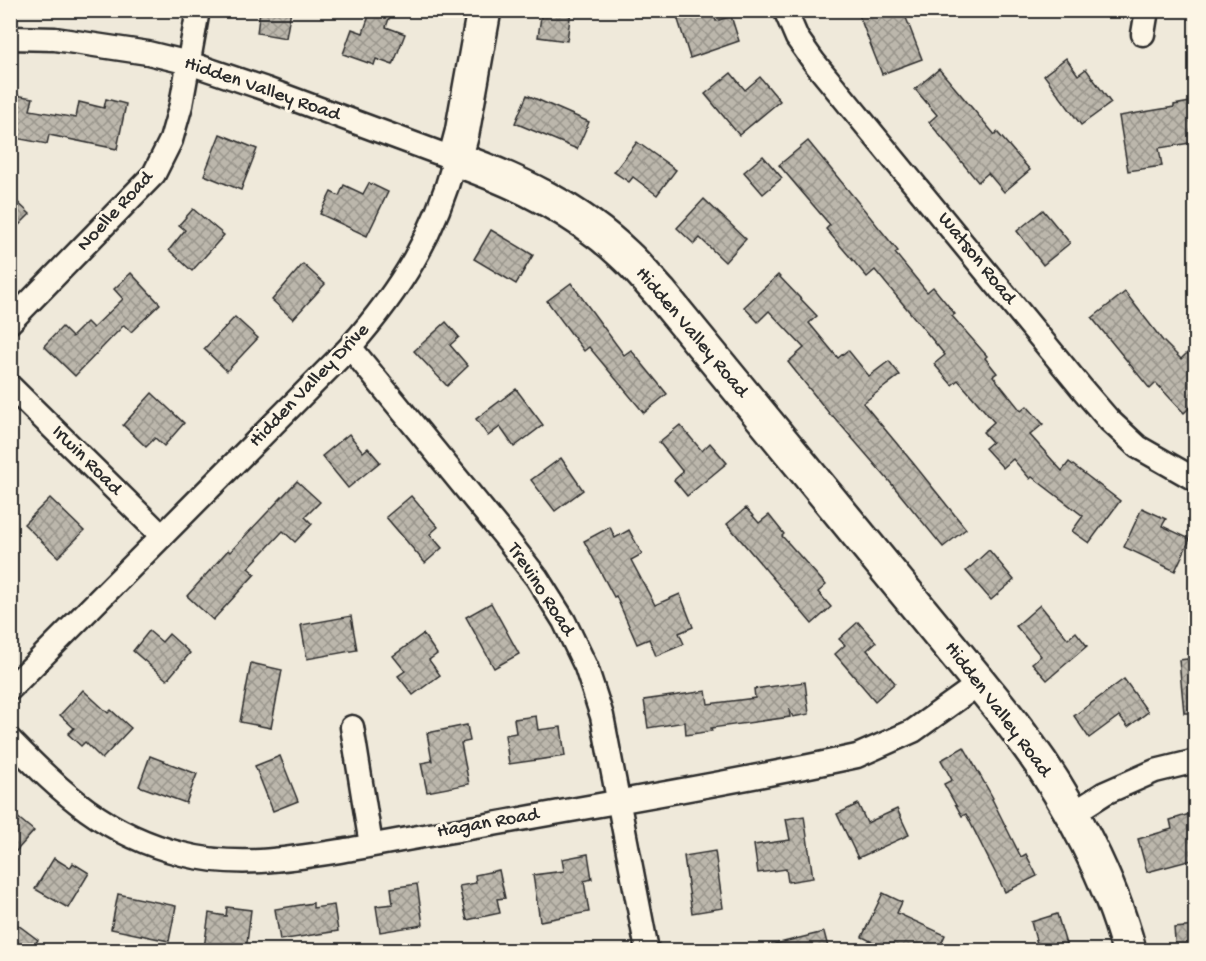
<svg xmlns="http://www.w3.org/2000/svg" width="1206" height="961" font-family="'Gochi Hand',sans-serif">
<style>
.building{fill:url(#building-cross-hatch);stroke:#2b2b2b;stroke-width:1.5}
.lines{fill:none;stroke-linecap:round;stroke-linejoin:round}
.street-casing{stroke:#2b2b2b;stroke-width:27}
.secondary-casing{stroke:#2b2b2b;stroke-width:38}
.street{stroke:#fcf5e5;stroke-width:22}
.secondary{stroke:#fcf5e5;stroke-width:33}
.labels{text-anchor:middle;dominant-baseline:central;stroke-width:6;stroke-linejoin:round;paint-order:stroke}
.street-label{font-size:20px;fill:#2b2b2b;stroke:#fcf5e5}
</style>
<defs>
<pattern id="building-cross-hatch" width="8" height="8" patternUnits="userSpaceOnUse" patternTransform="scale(1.5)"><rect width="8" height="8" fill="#bcb7ac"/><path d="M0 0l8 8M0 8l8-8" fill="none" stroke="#99958c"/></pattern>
</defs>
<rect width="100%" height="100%" fill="#efe9da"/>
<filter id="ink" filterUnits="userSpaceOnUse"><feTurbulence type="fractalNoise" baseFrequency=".0167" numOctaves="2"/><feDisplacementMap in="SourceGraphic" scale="12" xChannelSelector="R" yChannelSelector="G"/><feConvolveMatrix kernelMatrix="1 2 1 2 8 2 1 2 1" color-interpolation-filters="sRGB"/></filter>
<g filter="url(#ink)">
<g class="building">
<polygon points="260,10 291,10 286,38 257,33"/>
<polygon points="371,10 390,16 386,27 405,34 393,65 376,59 374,65 343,54 352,29 363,33"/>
<polygon points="542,10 571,10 567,41 538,37"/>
<polygon points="675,10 712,10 716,21 731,16 739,41 690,58"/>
<polygon points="857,10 903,10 922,59 882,74"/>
<polygon points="1066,58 1078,75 1086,69 1111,103 1081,125 1044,75"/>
<polygon points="939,69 995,135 997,132 1030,170 1004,192 988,173 978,182 929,122 937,115 915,89"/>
<polygon points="731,73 745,90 760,77 780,101 739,135 705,94"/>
<polygon points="10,94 33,98 30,110 76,118 79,102 104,108 106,99 126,104 117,149 49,135 47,144 15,138 15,135 10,135"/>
<polygon points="527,95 589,122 577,149 515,123"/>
<polygon points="1196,101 1196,142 1159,148 1162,166 1128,171 1119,116 1174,107 1174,105"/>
<polygon points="220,134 257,149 241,190 204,175"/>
<polygon points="808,141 898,251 895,253 927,292 933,287 955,314 952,316 987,356 985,358 997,373 993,376 1021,411 1027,406 1043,424 1030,435 1062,471 1069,462 1120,501 1089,543 1072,531 1083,516 1032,477 1030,479 1013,459 1003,468 985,448 992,442 983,432 994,422 958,380 952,385 934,364 945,355 875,270 867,277 826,229 830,225 779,165"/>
<polygon points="637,142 676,170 657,195 633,177 629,182 614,172"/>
<polygon points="763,156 782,178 763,194 744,172"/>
<polygon points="369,183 388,192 367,236 320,214 331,192 339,196 344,185 363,194"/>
<polygon points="10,195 30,214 10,234"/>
<polygon points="704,199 746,239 725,262 700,238 694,244 677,228"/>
<polygon points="193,209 224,235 192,271 169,250 185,230 179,225"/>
<polygon points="1043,210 1070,243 1043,265 1017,231"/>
<polygon points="491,230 533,255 516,284 474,259"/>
<polygon points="303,264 325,284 293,319 272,300"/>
<polygon points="131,273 160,304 131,332 124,325 75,376 44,346 62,327 72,337 87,322 93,328 123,299 114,289"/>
<polygon points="778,275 817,316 809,323 838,358 848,350 869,376 889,361 900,375 863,403 913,463 966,529 943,547 890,482 833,416 832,417 788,362 804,348 769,311 758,322 744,307"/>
<polygon points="571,283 624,355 631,350 667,394 644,413 589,347 584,351 547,301"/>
<polygon points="1125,292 1163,341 1181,359 1187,353 1196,363 1196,402 1184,413 1156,383 1150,389 1092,318"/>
<polygon points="235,317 258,338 227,371 204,349"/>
<polygon points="446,322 459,337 450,345 468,366 447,386 414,351"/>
<polygon points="516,389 543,425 514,447 500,427 488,436 476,419"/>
<polygon points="152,393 184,423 164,446 155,438 146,447 123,425"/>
<polygon points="680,425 702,451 710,443 727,463 687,496 674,480 683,472 659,442"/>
<polygon points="349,434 363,452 368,448 380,462 348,488 322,456"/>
<polygon points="561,458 583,490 555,511 531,480"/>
<polygon points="297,481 320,502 305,517 312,524 295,542 283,531 248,568 255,574 213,620 187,596 228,550 230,552"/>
<polygon points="411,496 438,527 430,534 442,548 425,563 386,517"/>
<polygon points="50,498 84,531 58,557 24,524"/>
<polygon points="746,508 759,523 769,515 784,534 782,536 826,585 818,592 831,607 812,624 727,524"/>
<polygon points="1142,508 1166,519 1162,526 1190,539 1175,571 1124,547"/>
<polygon points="610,527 615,538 629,530 642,554 631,560 655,605 680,594 693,627 679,633 684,644 656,656 649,639 637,644 616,596 614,597 584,541"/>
<polygon points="989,550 1014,580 991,600 966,571"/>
<polygon points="491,603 519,654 494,668 466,617"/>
<polygon points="1040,605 1068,639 1076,632 1087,646 1047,680 1032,663 1041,656 1016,626"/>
<polygon points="351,616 357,650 307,659 301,625"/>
<polygon points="858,622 876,642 867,650 895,683 875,701 835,654 845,645 839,639"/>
<polygon points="149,631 162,642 169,634 190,653 167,680 133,651"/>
<polygon points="423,634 437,654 429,660 440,675 413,695 398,676 405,671 393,656"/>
<polygon points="1196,658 1196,713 1184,713 1179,660"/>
<polygon points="251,663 282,670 271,728 240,722"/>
<polygon points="1124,679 1148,712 1128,727 1119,716 1089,738 1074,716"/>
<polygon points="805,682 809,714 793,717 789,709 790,717 711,728 712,731 686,735 685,722 648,728 644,700 706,691 708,704 755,698 754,689"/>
<polygon points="83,690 108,713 111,710 131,728 102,759 85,742 81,746 68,734 74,728 60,715"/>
<polygon points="536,716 538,730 561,727 565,756 509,764 505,735 516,733 514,719"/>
<polygon points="467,725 470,741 461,743 469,784 427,792 421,763 432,761 427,733"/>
<polygon points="964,747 993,798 992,799 1021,857 1026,854 1037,876 1005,892 966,814 962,816 944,784 952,780 941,760"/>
<polygon points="150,756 197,774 186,803 139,786"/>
<polygon points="280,756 298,801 273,811 255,766"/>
<polygon points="858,804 867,823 897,809 909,835 858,858 837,814"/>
<polygon points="10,811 34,831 10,858"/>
<polygon points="1196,812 1196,859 1147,872 1138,839 1172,829 1170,820"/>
<polygon points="804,816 813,878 788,882 786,869 758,873 754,845 790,840 786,819"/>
<polygon points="715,851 723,908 692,913 684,856"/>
<polygon points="588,854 592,879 584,881 589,912 540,921 533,875 564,871 562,859"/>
<polygon points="54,858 70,868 73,863 89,873 68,908 35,889"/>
<polygon points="499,870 505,898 497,899 500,913 467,920 459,886 476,883 475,875"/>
<polygon points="417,884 423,925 380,932 376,906 393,904 391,888"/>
<polygon points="883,893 902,902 897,913 945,935 938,951 892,951 862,937"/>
<polygon points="118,894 176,906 169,941 111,929"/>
<polygon points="313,903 313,908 334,905 338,931 280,940 275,909"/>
<polygon points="227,907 251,910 246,951 204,948 209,913 226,916"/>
<polygon points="1057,914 1068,951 1039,951 1031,922"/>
<polygon points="10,919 38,940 30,951 10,951"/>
<polygon points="1196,926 1196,951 1176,951 1174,928"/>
<polygon points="824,932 829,951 775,951 775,944"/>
</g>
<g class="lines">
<g class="street-casing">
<g id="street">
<polyline points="785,10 797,38 814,62 1084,391 1109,420 1138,447 1196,480"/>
<polyline points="1143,34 1147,10"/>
<path d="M10 38 55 39 148 53 189 63 266 89 455 159C435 234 401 289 350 347L10 689"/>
<polyline points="10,322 154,174 171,140 181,105 198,10"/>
<polyline points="350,347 506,538 537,578 564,621 586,667 602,716 647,950"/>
<polyline points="10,386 162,536"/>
<polyline points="352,727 371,845"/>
<path d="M10 740C63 794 106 835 182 854 239 869 295 858 352 849 396 841 439 833 482 826 607 803 733 783 857 756L913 731 980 683"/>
<polyline points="1072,814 1105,793 1155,771 1196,761"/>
</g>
</g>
<g class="secondary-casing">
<path id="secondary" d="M484 10 462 133 455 159C518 181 578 210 626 256 639 268 649 281 661 294L980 683C996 703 1013 723 1028 745 1070 802 1111 882 1129 950"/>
</g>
<use href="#street" class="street"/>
<use href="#secondary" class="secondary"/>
</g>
</g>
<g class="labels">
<g class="street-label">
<text transform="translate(262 90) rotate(19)">Hidden Valley Road</text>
<text transform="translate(116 212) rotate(-47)">Noelle Road</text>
<text transform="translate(976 259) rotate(51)">Watson Road</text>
<text transform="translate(691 333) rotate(50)">Hidden Valley Road</text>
<text transform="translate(310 386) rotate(-46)">Hidden Valley Drive</text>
<text transform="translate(86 461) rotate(45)">Irwin Road</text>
<text transform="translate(540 590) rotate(57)">Trevino Road</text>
<text transform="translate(997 710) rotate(53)">Hidden Valley Road</text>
<text transform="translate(488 824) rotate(-10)">Hagan Road</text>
</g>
</g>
<rect width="1206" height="961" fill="none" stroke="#fcf5e5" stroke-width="36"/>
<rect x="18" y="18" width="1170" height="925" fill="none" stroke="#2b2b2b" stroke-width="2" filter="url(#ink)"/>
</svg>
